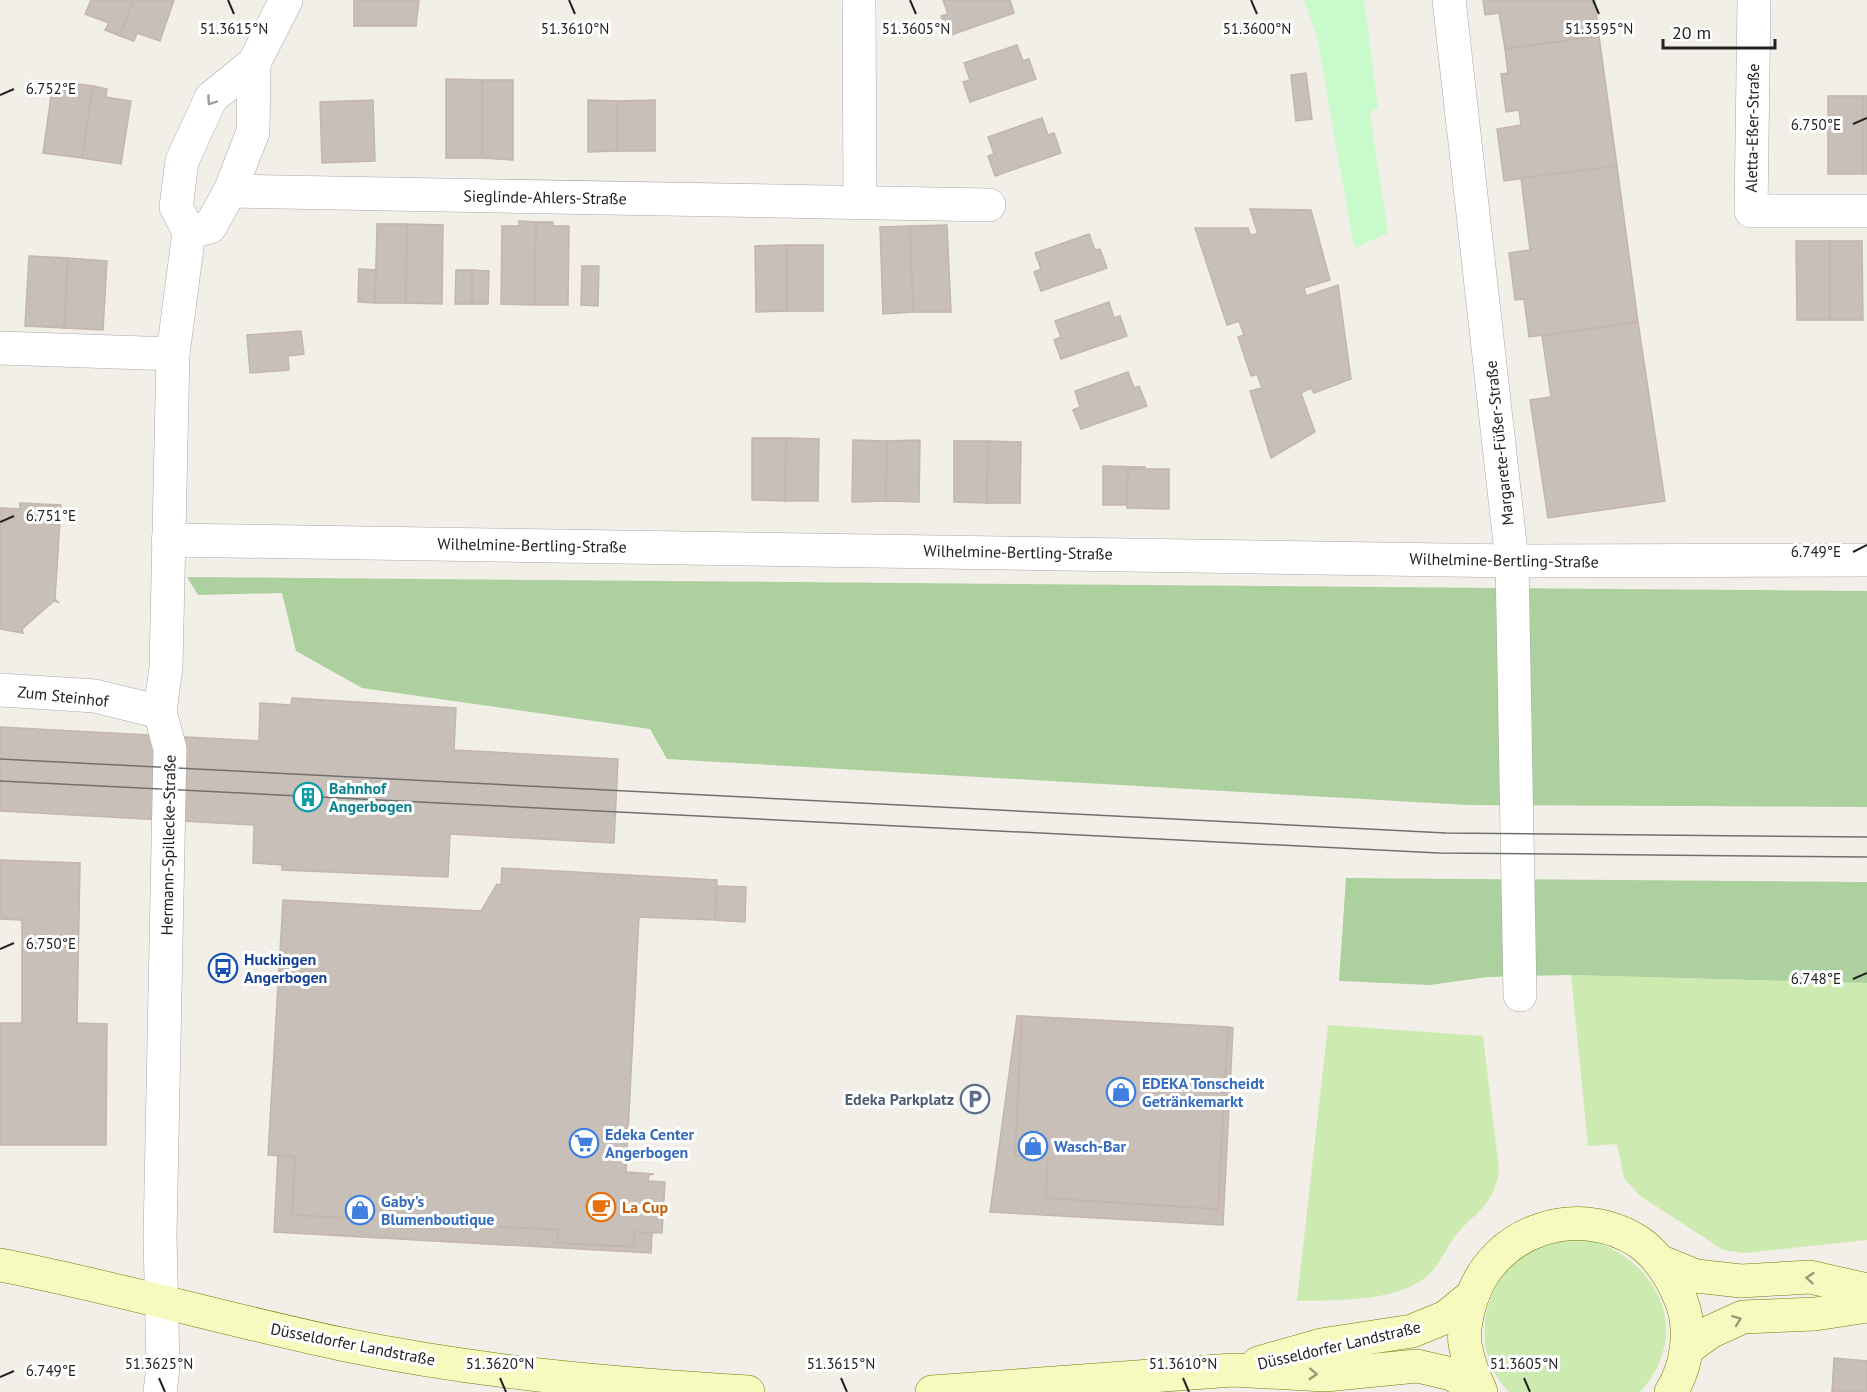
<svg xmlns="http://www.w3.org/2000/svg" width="1867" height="1392" font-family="'PT Sans',sans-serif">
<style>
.grass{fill:#cdebb0}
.forest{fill:#add19e}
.park{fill:#c8facc}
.building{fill:#c7bfb8;stroke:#c4b6ab;stroke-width:1.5}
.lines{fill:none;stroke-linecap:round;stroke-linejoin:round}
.street-casing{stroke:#a9a9a9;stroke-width:34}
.secondary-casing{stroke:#707d05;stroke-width:34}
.street{stroke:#fff;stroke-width:33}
.secondary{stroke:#f7fabf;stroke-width:33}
.tram{stroke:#707070;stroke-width:1.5}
.oneway{stroke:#9c9c9c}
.oneway2{stroke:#979978}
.ticks{fill:none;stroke:#222;stroke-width:2}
.labels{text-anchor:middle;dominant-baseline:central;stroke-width:6;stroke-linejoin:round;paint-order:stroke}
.street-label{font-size:16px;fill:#222;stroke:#fff}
.culture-label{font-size:16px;font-weight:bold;fill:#0d838f;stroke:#fff;text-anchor:start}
.transit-label{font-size:16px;font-weight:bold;fill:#164399;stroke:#fff;text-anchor:start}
.shop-label{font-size:16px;font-weight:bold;fill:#366cbe;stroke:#fff;text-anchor:start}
.service-label{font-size:16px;font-weight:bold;fill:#4e5e75;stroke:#fff;text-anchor:end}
.food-label{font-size:16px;font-weight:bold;fill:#c56008;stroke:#fff;text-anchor:start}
.ticks-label{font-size:15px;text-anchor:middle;fill:#222;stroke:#fff;stroke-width:6;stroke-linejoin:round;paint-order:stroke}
</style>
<rect width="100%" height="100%" fill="#f2efe9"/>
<g class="grass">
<polygon points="1571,975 1867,983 1867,1240 1744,1253 1723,1250 1639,1195 1624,1178 1617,1144 1588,1146"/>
<path d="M1328 1025 1483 1036 1499 1170C1494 1203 1481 1208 1460 1230 1449 1242 1444 1257 1434 1269 1407 1303 1337 1300 1297 1301Z"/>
<path d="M1583 1239C1657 1255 1695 1332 1640 1392H1509C1470 1354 1480 1288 1521 1256 1539 1242 1561 1240 1583 1239Z"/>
</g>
<g class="forest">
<polygon points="187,577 1867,591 1867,807 1468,805 667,759 650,729 362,688 296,651 282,593 198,595"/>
<polygon points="1346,878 1867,882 1867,983 1571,975 1487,977 1430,985 1339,981"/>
</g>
<polygon class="park" points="1304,0 1364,0 1378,107 1370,113 1388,233 1354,248 1317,37"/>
<g class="building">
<polygon points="91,0 133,0 120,36 105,30 109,23 85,14"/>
<polygon points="133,0 174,0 160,41 137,33 134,41 120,36"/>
<polygon points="354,0 419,0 416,26 354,26"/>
<polygon points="943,0 1010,0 1014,13 948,36 941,16 948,14"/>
<polygon points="1483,0 1595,0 1599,36 1505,49 1499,13 1485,15"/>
<polygon points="1599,36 1617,166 1504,181 1497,129 1521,125 1519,110 1506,112 1501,74 1508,73 1505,49"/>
<polygon points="1017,45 1023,61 1029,59 1036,79 970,102 963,82 970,80 964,63"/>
<polygon points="1306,73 1312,119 1296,121 1291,75"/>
<polygon points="446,79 482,80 482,158 446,158"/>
<polygon points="482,80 513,80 513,160 482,158"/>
<polygon points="78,84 93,86 82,158 43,153 52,89 77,92"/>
<polygon points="93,86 107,89 106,97 131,101 121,164 82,158"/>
<rect x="1828" y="96" width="35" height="78"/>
<rect x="1863" y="96" width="4" height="78"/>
<polygon points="373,100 375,161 322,163 320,102"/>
<polygon points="588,100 617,101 617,151 588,152"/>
<polygon points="655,100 655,151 617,151 617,101"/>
<polygon points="1042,118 1048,135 1054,133 1061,153 995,176 988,156 994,154 988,137"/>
<polygon points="1617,166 1638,322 1529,337 1524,299 1515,300 1509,253 1530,250 1521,178"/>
<polygon points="1250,209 1311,210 1330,280 1304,288 1306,296 1338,285 1351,379 1314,393 1311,388 1301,393 1315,432 1271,458 1250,391 1262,388 1257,374 1251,376 1238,337 1244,335 1239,321 1227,325 1195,228 1248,228 1250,235 1258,234"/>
<polygon points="519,221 536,222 535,305 501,304 502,226 519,226"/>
<polygon points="536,222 553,222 553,226 569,226 568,305 535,305"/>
<polygon points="377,224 407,224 406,303 375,303"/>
<polygon points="407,224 443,225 442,304 406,303"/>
<polygon points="947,225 951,312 913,312 910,226"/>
<polygon points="910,226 913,312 883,314 880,227"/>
<polygon points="1089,234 1095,250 1100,249 1107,268 1041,291 1034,272 1041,269 1035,253"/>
<polygon points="1796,241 1830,241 1830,320 1797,320"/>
<polygon points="1830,241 1862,241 1863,320 1830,320"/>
<rect x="787" y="245" width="36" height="66"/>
<polygon points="787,245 787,311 756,312 755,246"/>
<polygon points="29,256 68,258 64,328 25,326"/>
<polygon points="68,258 107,261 103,330 64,328"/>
<polygon points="582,266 599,266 598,306 581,305"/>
<polygon points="359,269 376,270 375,303 358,302"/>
<polygon points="456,270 472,270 472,304 455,304"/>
<polygon points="472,270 489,271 488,304 472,304"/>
<polygon points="1109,302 1114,318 1120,316 1127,336 1061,359 1054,340 1061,337 1055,321"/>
<polygon points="1638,322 1665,501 1548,518 1530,400 1551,397 1542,336"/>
<polygon points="301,331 304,354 288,356 289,370 250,373 247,335"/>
<polygon points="1128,372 1134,388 1139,386 1147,406 1081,429 1073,410 1080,407 1075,391"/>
<polygon points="752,438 786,438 785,501 752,500"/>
<polygon points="786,438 819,439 818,501 785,501"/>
<polygon points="853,440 887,441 886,501 852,502"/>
<polygon points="920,440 919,502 886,501 887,441"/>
<polygon points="954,441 988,441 987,503 954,502"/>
<polygon points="988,441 1021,442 1020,503 987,503"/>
<polygon points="1103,466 1146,467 1128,469 1127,505 1103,505"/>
<polygon points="1128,469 1169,469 1169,509 1127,508"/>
<polygon points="20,503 61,505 55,599 58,602 54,601 22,629 23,633 0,629 0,508 20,509"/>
<polygon points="292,698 456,708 454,750 618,759 614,843 450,834 448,877 282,870 282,865 253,863 254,825 0,811 0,727 259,741 260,703 291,705"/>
<polygon points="0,860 80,863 77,1023 107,1024 106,1145 0,1145 0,1023 22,1023 22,920 0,919"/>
<polygon points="502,868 717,880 715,920 639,917 626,1172 654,1174 649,1175 648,1181 665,1182 662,1233 634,1232 634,1247 557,1243 558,1230 292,1215 295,1157 268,1155 283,900 481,911 497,884 501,885"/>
<polygon points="717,886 746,887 745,922 715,920"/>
<polygon points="1017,1016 1022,1016 1015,1156 1048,1158 1046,1198 1218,1209 1228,1027 1233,1028 1223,1225 990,1212"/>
<polygon points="1022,1016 1228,1027 1218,1209 1046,1198 1048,1158 1015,1156"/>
<polygon points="278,1155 295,1157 292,1215 558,1230 557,1243 634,1247 634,1232 652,1233 651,1253 274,1232"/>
<polygon points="1834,1358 1867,1361 1867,1392 1832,1392"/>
</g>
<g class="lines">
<g class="street-casing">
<g id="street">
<polyline points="859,0 860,202"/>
<polyline points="1449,0 1512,561 1520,995"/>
<polyline points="1754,0 1751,211 1867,211"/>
<polyline points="230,191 989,205"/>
<polyline points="189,232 210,227 230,191 253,132 254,63"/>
<polyline points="0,348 173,354"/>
<polyline points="168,540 1512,561 1867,560"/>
<polyline points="0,690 95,696 160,712"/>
<polyline points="160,1392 163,1367 160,1236 170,749 160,712 166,667 173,354 189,232 176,207 182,161 211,98 254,63 286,0"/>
</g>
</g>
<g class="secondary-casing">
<g id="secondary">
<polyline points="1659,1261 1696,1276 1741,1281 1810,1277 1867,1290"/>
<path d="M0 1265C115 1287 227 1320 341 1344 476 1372 611 1384 748 1392"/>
<polyline points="1687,1349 1710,1332 1743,1317 1815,1314 1867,1306"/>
<polyline points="1258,1363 1321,1345 1412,1331 1446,1317 1473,1295"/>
<polyline points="932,1392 1233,1370 1325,1375 1417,1366 1452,1374 1479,1392"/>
<path d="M1481 1392C1474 1376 1468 1362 1465 1344 1463 1330 1467 1314 1471 1300 1493 1230 1578 1202 1639 1242 1659 1256 1672 1278 1681 1300 1692 1328 1688 1366 1671 1392"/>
</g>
</g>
<use href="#street" class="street"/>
<use href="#secondary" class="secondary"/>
<g class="tram">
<polyline points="0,759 1446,833 1867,837"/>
<polyline points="0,781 1439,853 1867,857"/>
</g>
</g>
<defs><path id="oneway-chevron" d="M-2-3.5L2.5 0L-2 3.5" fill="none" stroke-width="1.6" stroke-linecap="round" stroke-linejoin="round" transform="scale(1.5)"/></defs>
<use class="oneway" href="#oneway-chevron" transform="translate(211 101) rotate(125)"/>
<g class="oneway2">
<use href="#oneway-chevron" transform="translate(1810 1278) rotate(-175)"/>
<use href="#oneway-chevron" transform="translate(1737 1320) rotate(-21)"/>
<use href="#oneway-chevron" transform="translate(1313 1374) rotate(3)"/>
</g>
<path class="ticks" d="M228 0 234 14M569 0 575 14M910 0 916 14M1251 0 1257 14M1593 0 1599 14M0 95 14 89M1853 124 1867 118M0 522 14 516M1853 552 1867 545M0 949 14 943M1853 979 1867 973M0 1377 14 1371M159 1378 165 1392M500 1378 506 1392M841 1378 847 1392M1183 1378 1189 1392M1524 1378 1530 1392"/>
<defs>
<g id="building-ring" transform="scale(1.5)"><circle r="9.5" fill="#fff" stroke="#0f9aa8" stroke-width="1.5"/><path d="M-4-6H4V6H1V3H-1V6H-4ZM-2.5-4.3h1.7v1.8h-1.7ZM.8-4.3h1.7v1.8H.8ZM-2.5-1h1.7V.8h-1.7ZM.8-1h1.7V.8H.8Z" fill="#0f9aa8"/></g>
<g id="bus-ring" transform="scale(1.5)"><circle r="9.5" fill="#fff" stroke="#1a4fb4" stroke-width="1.5"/><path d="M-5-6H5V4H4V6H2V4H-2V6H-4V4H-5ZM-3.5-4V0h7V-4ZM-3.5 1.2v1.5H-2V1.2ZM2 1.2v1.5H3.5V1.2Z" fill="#1a4fb4"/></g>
<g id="shop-ring" transform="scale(1.5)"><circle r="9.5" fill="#fff" stroke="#3f7fe0" stroke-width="1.5"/><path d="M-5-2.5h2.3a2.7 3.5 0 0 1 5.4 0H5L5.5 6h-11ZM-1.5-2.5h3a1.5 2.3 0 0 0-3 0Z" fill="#3f7fe0"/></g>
<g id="parking-ring" transform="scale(1.5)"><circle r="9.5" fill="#fff" stroke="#5c6f8a" stroke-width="1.5"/><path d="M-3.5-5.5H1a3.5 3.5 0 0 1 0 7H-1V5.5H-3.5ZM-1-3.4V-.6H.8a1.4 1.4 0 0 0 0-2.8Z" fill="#5c6f8a"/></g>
<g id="supermarket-ring" transform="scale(1.5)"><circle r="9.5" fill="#fff" stroke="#3f7fe0" stroke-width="1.5"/><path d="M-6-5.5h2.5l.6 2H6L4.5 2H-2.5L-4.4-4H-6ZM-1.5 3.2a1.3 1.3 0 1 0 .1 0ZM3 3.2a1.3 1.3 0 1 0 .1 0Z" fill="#3f7fe0"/></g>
<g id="cafe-ring" transform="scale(1.5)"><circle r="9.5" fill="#fff" stroke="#e8710a" stroke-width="1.5"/><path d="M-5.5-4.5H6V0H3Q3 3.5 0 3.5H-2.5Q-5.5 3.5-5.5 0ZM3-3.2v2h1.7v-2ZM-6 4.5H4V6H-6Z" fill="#e8710a"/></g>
</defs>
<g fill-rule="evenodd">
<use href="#building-ring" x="308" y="797"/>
<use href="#bus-ring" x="223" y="968"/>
<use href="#shop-ring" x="1121" y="1092"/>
<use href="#parking-ring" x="975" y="1099"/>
<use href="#supermarket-ring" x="584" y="1143"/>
<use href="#shop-ring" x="1033" y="1146"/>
<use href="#cafe-ring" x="601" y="1207"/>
<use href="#shop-ring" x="360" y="1210"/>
</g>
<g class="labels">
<g class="street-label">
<text transform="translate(1752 128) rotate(-89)">Aletta-Eßer-Straße</text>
<text transform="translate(545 197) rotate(1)">Sieglinde-Ahlers-Straße</text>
<text transform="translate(1499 443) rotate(-96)">Margarete-Füßer-Straße</text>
<text transform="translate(532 545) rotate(1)">Wilhelmine-Bertling-Straße</text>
<text transform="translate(1018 552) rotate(1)">Wilhelmine-Bertling-Straße</text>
<text transform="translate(1504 560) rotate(1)">Wilhelmine-Bertling-Straße</text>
<text transform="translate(63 696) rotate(6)">Zum Steinhof</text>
<text transform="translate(168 845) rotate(-89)">Hermann-Spillecke-Straße</text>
<text transform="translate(353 1344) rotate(11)">Düsseldorfer Landstraße</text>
<text transform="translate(1339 1345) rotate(-13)">Düsseldorfer Landstraße</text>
</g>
<g class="culture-label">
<text x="329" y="788">Bahnhof<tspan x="329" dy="18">Angerbogen</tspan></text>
</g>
<g class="transit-label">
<text x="244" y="959">Huckingen<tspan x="244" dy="18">Angerbogen</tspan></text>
</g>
<g class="shop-label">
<text x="1142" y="1083">EDEKA Tonscheidt<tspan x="1142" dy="18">Getränkemarkt</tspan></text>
<text x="605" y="1134">Edeka Center<tspan x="605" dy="18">Angerbogen</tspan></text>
<text x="1054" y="1146">Wasch-Bar</text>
<text x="381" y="1201">Gaby's<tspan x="381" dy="18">Blumenboutique</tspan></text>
</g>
<g class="service-label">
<text x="954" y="1099">Edeka Parkplatz</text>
</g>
<g class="food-label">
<text x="622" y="1207">La Cup</text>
</g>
</g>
<g class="ticks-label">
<text x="234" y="34">51.3615°N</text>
<text x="575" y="34">51.3610°N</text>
<text x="916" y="34">51.3605°N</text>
<text x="1257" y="34">51.3600°N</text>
<text x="1599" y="34">51.3595°N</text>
<text x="51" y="94">6.752°E</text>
<text x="1816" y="130">6.750°E</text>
<text x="51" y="521">6.751°E</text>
<text x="1816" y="557">6.749°E</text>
<text x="51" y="949">6.750°E</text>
<text x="1816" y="984">6.748°E</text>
<text x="159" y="1369">51.3625°N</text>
<text x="500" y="1369">51.3620°N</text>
<text x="841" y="1369">51.3615°N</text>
<text x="1183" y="1369">51.3610°N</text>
<text x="1524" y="1369">51.3605°N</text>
<text x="51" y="1376">6.749°E</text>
</g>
<path d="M1663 39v9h112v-9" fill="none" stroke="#222222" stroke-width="3"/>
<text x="1672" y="39" font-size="18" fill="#222222" stroke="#ffffff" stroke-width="4.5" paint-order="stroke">20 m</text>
</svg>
